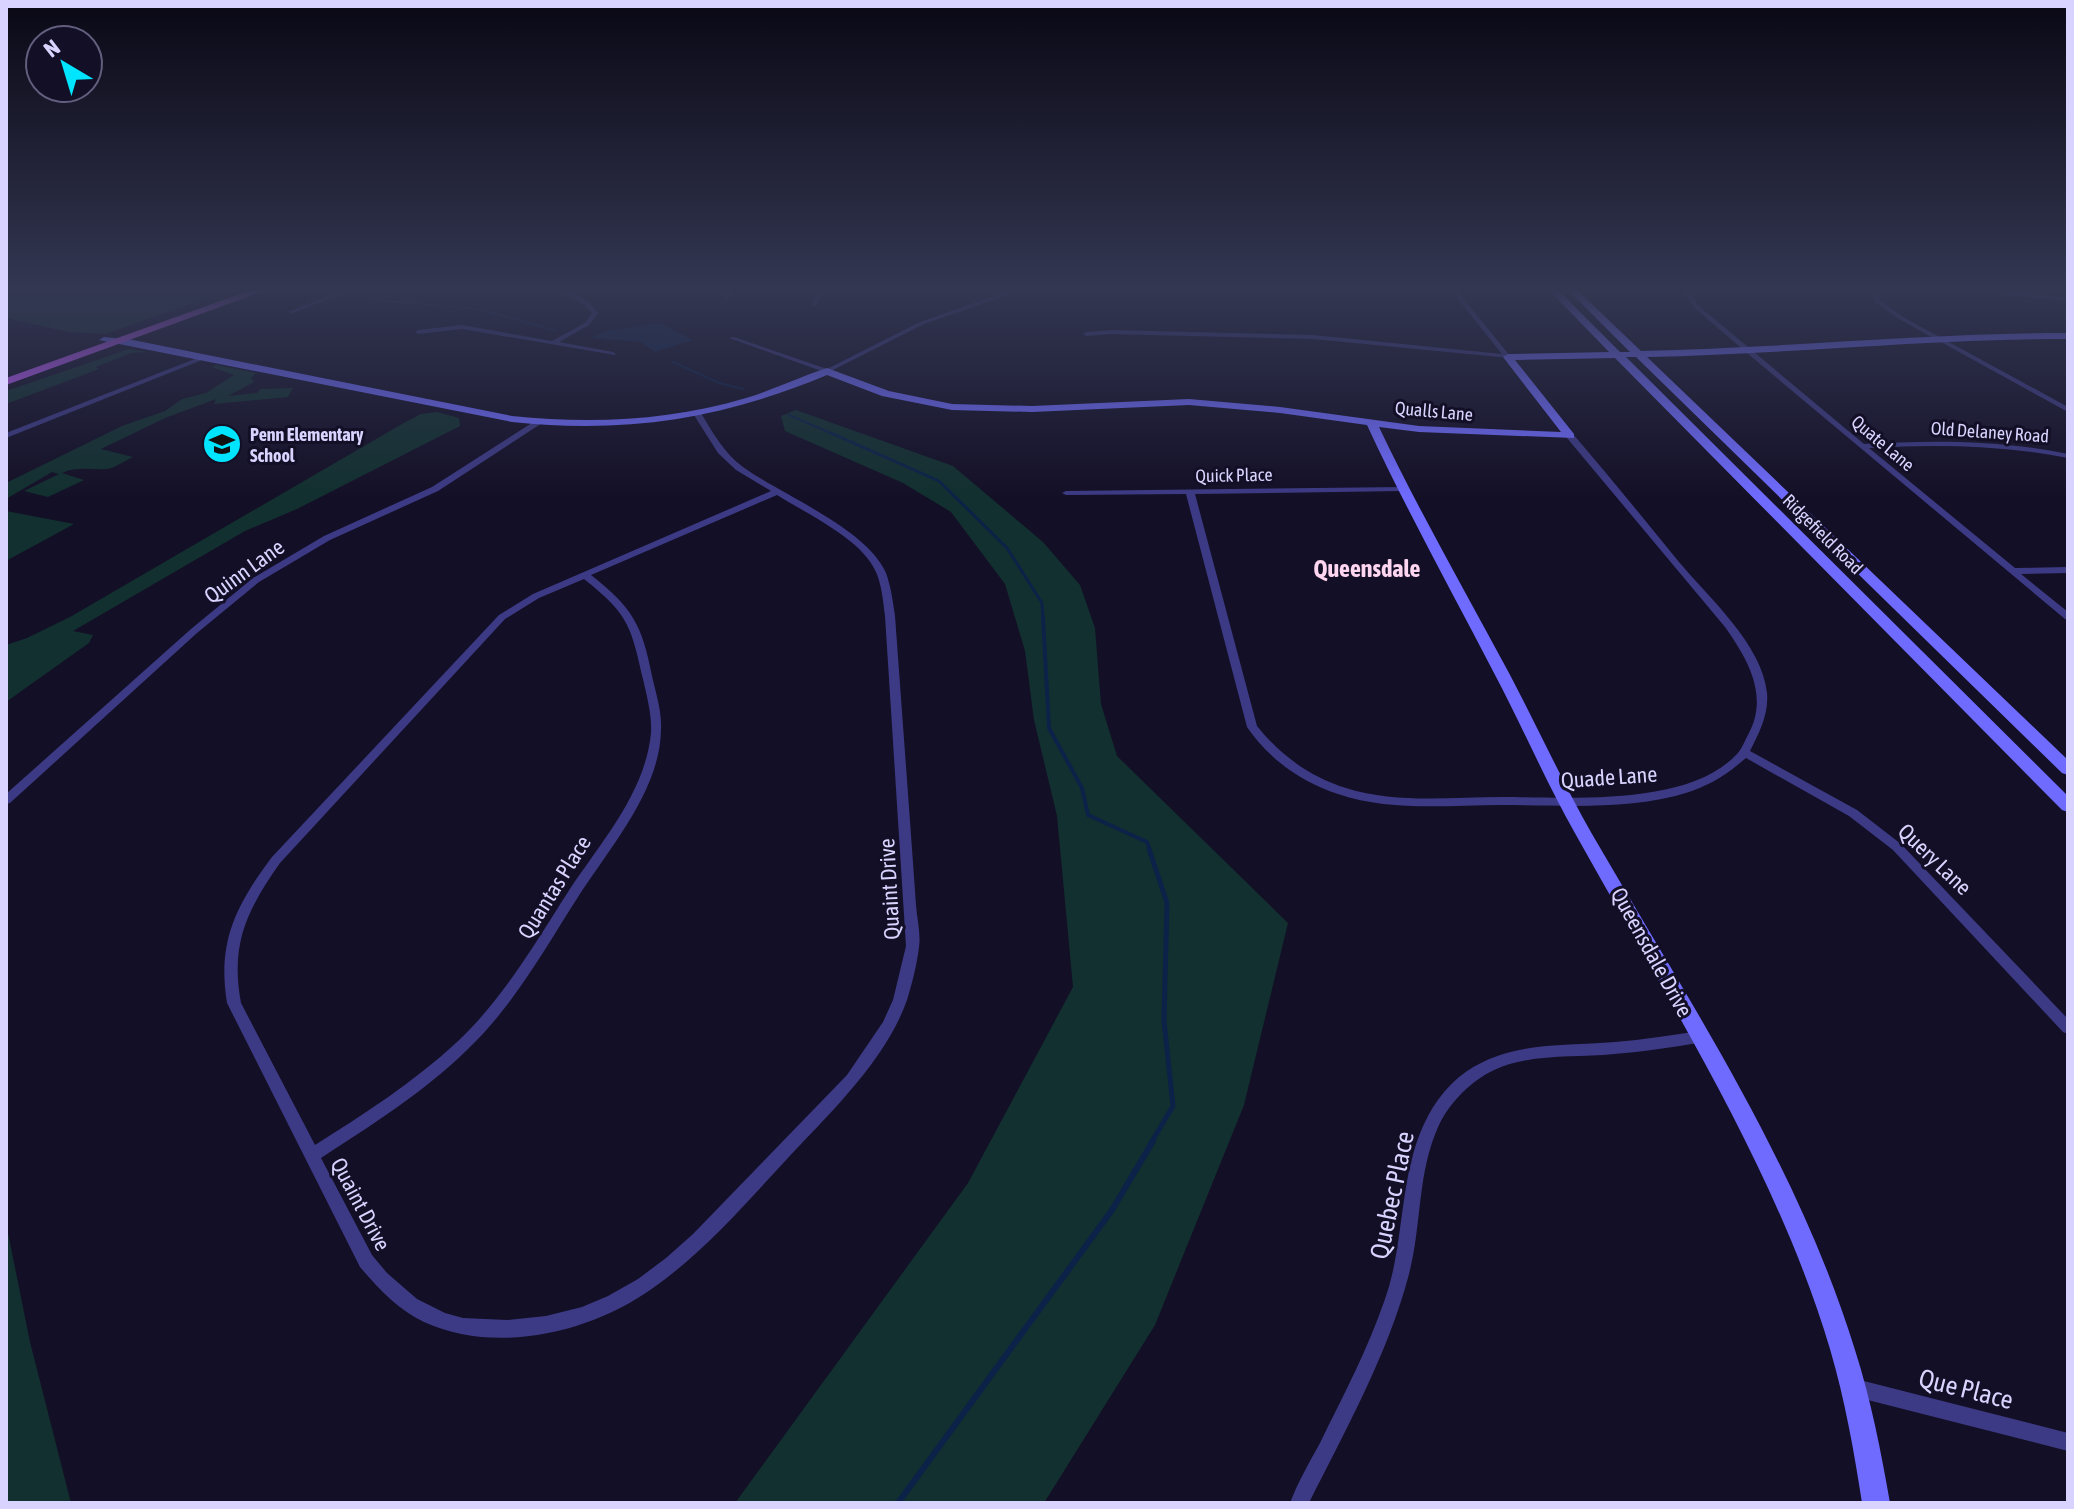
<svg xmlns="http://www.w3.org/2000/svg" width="2074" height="1509" font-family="'Asap Condensed',sans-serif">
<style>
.green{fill:#12302f}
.water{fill:#0c2248}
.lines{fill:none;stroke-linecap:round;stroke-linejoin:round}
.stream-far4{stroke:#0c2248;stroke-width:2}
.stream-far3{stroke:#0c2248;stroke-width:3}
.stream-far2{stroke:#0c2248;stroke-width:4}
.stream-far1{stroke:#0c2248;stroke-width:5}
.stream{stroke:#0c2248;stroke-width:6}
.street{fill:#3d3a85;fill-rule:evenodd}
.secondary{fill:#6f6bff;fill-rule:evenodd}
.primary{fill:#c25bff;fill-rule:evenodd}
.labels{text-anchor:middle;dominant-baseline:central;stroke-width:6;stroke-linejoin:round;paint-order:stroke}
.far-street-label{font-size:18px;fill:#d9d4ff;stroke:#130f26}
.far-poi-label{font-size:18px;font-weight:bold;fill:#d9d4ff;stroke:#130f26;text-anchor:start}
.street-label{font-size:22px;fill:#d9d4ff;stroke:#130f26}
.neighbourhood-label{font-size:24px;font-weight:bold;fill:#ffd6f0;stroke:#130f26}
.near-street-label{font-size:26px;fill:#d9d4ff;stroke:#130f26}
</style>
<rect width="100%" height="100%" fill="#130f26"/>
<g class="green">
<polygon points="6,288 236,288 105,334 69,332 6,318"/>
<polygon points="129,349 147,352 131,353 96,367 99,369 6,404 6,391"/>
<path d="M216 365 256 373 251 378 254 382 228 396 257 393 260 389 293 388 288 397 214 404 216 399 165 418 101 449 133 457C126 460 115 468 107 469 92 470 77 466 62 473L84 480 48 497 24 491 59 474 52 472 6 499V483L122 426 165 411 182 399 206 393 234 375 212 367Z"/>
<polygon points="796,410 953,466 1043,542 1080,585 1095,628 1101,704 1117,756 1288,923 1244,1105 1155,1325 1044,1503 735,1503 968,1183 1073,987 1057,816 1034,720 1025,651 1005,584 951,512 903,483 785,431 781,416"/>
<polygon points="437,412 459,418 460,426 297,509 245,531 73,631 93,635 89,643 6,702 6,645 27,638 70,617 402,424 421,414"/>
<polygon points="6,511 74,524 6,561"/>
<polygon points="6,1223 30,1342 71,1503 6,1503"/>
</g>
<polygon class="water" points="660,323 693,340 655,352 641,342 591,338 605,331"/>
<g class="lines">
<g class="stream-far4">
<polyline points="364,292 373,300 479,309 556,331"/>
<polyline points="673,362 719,383 743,389"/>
<polyline points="789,415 835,435"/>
</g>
<polyline class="stream-far3" points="831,433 939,481 1007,548 1042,603 1043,619"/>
<polyline class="stream-far2" points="1043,617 1049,728 1082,788 1088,815 1147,842 1150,851"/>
<polyline class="stream-far1" points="1149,849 1167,903 1164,1021 1173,1106 1151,1143"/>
<polyline class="stream" points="898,1503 1112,1210 1153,1141"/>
<g class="street">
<polygon points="348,288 357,288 293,313 288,312"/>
<path d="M543 288C566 288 584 294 598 313L589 325 559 342 613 352 616 354 615 355 462 329 418 334 415 332 418 330 462 325 552 341 585 323 592 313C578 296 562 294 543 288Z"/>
<polygon points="729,288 735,288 728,300 724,300"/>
<polygon points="819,288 825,288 816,306 812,306"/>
<polygon points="1017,288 1027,288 924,324 827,373 729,338 734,337 827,369 920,322"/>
<polygon points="1449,288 1455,288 1510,356 1510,358 1313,339 1111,334 1086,336 1083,334 1086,332 1111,330 1313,335 1502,354"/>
<path d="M1680 288H1686L1700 307 1864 444C1933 440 2000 440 2068 454V458C2002 445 1936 444 1869 448L2015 568 2068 567V573L2021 574 2068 612V620L2065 619 1747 353 1696 309Z"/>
<polygon points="1870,288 1876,288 1880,300 1903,317 2068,407 2068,412 1899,319 1875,302"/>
<polygon points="2008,292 2068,297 2068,301 2006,295 2005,294"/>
<polygon points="205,355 207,356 207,358 6,438 6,433"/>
<path d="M695 413H701C713 433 724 453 743 467 783 496 866 528 886 573 891 587 893 602 895 616 900 684 905 753 910 821 912 849 914 877 916 905 917 919 921 934 919 947 917 964 912 984 907 1000 886 1060 830 1113 787 1159 745 1204 704 1252 653 1288 590 1333 496 1355 424 1322 398 1310 378 1288 360 1267L227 1003C217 942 236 905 272 857L499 615 533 594 771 491 736 470 718 453 694 415ZM777 495C807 514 862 539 876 572 882 586 883 601 885 616L906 946 893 1000 883 1022 847 1075 693 1234 666 1258 638 1279 608 1296 582 1307 546 1316 507 1320 463 1318 445 1313 417 1299 387 1273 372 1255 321 1158C372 1125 424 1092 468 1049 514 1005 544 950 578 897 610 847 660 791 661 730 662 711 656 694 652 676 642 625 633 608 591 575ZM584 579C628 614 631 625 643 679 647 697 652 715 651 733 645 794 600 843 568 892 534 945 503 999 457 1042 414 1082 364 1114 315 1145L241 1003C230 944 247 910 280 863L505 619 539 598Z"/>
<polygon points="535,421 542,423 438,491 330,540 259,582 197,633 10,803 6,804 6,794 191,629 253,578 324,536 432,487"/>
<path d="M1567 434H1573C1609 476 1644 519 1679 562 1709 598 1762 644 1767 693 1769 714 1759 733 1750 751L1857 810 1901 844 2068 1019V1034L2063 1032 1893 850 1849 816 1746 758C1726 775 1714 783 1689 792 1631 811 1561 805 1501 805 1447 805 1391 812 1338 794 1301 782 1269 759 1247 727L1186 494 1066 495 1062 493 1066 491 1404 487V491H1401L1195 494 1257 726C1280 755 1310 777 1346 788 1396 804 1451 797 1503 797 1569 797 1688 807 1737 754 1742 749 1745 740 1749 733 1769 695 1747 658 1725 627L1567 438Z"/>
<path d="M1699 1031 1704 1033 1706 1037 1704 1041 1699 1043C1671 1047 1643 1052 1614 1054 1575 1058 1531 1053 1494 1070 1471 1081 1450 1102 1439 1125 1417 1172 1422 1225 1409 1274 1388 1354 1346 1429 1309 1503H1290C1298 1482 1309 1463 1320 1443 1343 1396 1368 1349 1385 1299 1406 1240 1398 1172 1428 1116 1440 1093 1459 1073 1483 1062 1524 1042 1570 1046 1615 1042 1643 1040 1671 1035 1699 1031Z"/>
<polygon points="1852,1378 2068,1433 2068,1451 1852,1396 1846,1393 1843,1387 1846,1381"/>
</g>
<path class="secondary" d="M1547 288H1556L1620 352H1630L1566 288H1575L1641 351C1784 348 1926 333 2068 333V339C1928 339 1788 354 1647 357L2068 760V775L2062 773 1636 357H1626L2068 796V812L2062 810 1615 358 1515 360 1574 434V438L1419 432 1379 427C1419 511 1465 591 1509 673 1537 726 1562 781 1592 834 1688 1000 1798 1165 1855 1350 1871 1400 1881 1451 1890 1503H1862C1854 1451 1845 1400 1830 1349 1776 1168 1667 999 1576 835 1546 782 1522 726 1494 673 1451 590 1406 509 1367 425L1280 413 1189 405 1032 412 952 410 882 396 827 375C722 419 626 434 512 422L99 340 104 337 133 340 512 416C591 424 669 421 746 398 773 390 799 377 827 368L889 391 952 404 1032 406 1189 399 1280 407 1419 426 1561 432 1503 357 1508 354 1609 352Z"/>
<polygon class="primary" points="257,288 272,288 6,385 6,378"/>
</g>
<linearGradient id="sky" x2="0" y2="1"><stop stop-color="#0a0815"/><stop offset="0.58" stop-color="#333752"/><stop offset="1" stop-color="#333752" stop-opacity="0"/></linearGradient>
<rect width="2074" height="499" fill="url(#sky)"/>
<defs>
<g id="school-disc" transform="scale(2)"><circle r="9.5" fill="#00e5ff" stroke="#130f26"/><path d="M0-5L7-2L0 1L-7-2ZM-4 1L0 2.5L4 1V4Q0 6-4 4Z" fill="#111"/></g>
</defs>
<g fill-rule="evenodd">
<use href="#school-disc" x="222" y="444"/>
</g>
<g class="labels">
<g class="far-street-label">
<text transform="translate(1434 411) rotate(5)">Qualls Lane</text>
<text transform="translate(1990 432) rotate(4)">Old Delaney Road</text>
<text transform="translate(1883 443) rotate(40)">Quate Lane</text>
<text transform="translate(1234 475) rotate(-1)">Quick Place</text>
<text transform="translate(1823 534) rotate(45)">Ridgefield Road</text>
</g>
<g class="far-poi-label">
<text x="250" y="434">Penn Elementary<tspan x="250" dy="21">School</tspan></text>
</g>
<g class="street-label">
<text transform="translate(244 571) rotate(-36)">Quinn Lane</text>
<text transform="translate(1609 777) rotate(-4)">Quade Lane</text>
<text transform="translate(1935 859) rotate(44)">Query Lane</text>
<text transform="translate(554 887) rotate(-58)">Quantas Place</text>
<text transform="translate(889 889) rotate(-93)">Quaint Drive</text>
<text transform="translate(1652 952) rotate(61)">Queensdale Drive</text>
<text transform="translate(361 1204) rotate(62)">Quaint Drive</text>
</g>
<g class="neighbourhood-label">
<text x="1367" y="568">Queensdale</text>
</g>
<g class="near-street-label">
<text transform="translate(1392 1195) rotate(-78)">Quebec Place</text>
<text transform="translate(1966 1389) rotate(14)">Que Place</text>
</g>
</g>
<rect width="2074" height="1509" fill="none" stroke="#d9d4ff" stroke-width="16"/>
<g transform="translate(64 64) rotate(322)"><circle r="38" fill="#130f26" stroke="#625e7d" stroke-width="2"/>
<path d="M0-6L14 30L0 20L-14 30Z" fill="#00e5ff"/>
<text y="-12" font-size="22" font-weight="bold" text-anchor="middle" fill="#d9d4ff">N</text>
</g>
</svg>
